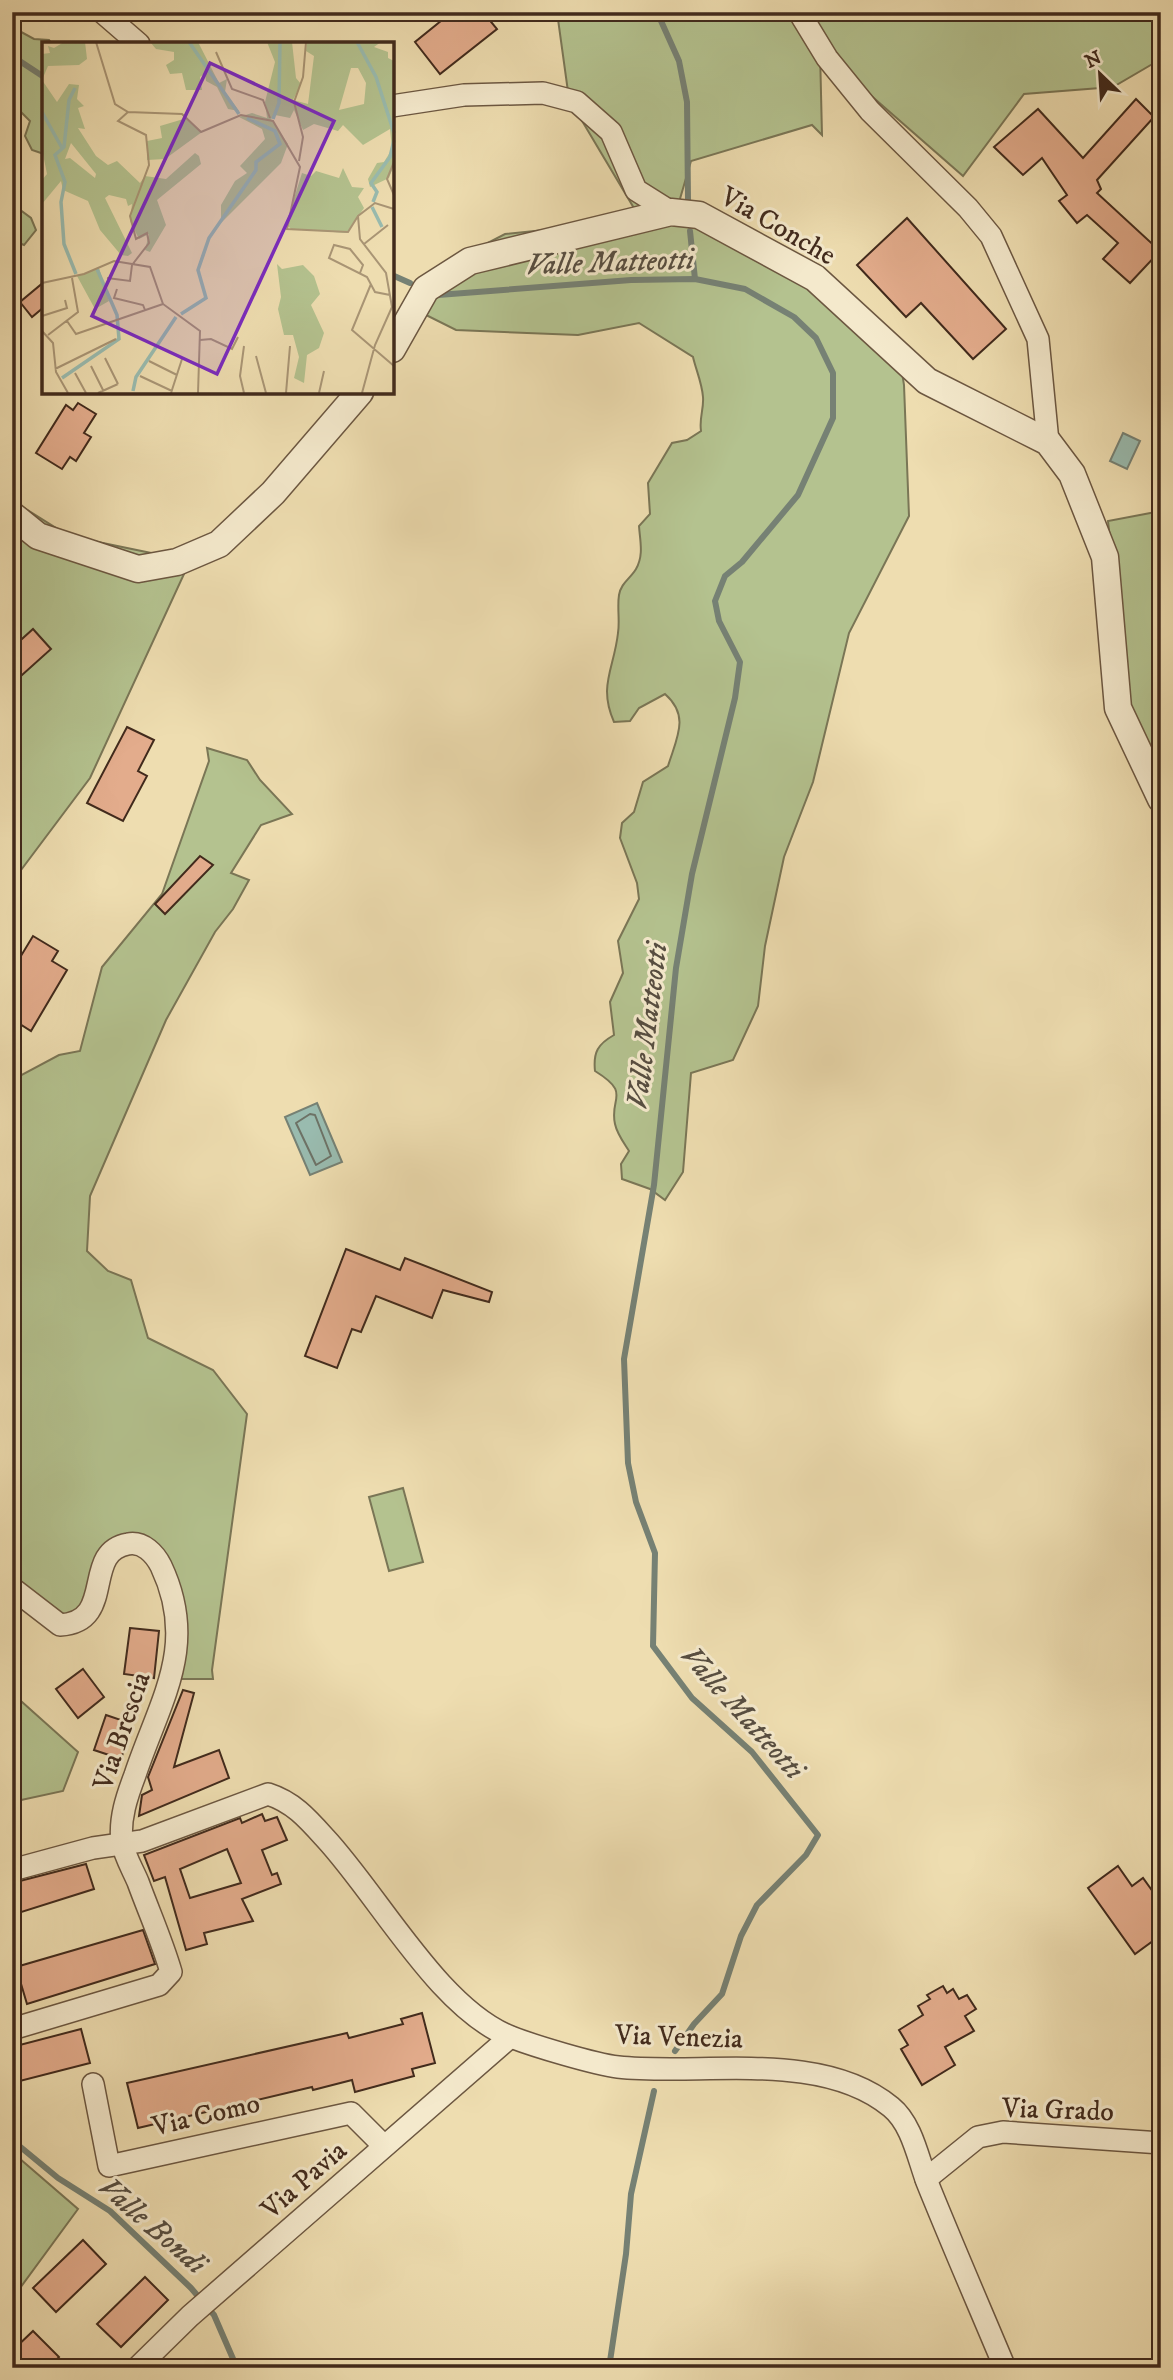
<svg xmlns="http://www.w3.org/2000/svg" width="1173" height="2380" font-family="'IM FELL DW Pica',serif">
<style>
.green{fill:#b4c28f;stroke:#7a7656;stroke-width:2}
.water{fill:#99bbaf;stroke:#768174;stroke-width:2}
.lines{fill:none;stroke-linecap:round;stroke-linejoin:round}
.shore{stroke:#6d7266;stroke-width:2}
.stream{stroke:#768174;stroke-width:6}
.building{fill:#e3ac8c;stroke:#412a1c;stroke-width:2;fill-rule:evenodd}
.minor-casing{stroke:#6c5741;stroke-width:24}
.tertiary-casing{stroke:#6c5741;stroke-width:29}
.minor{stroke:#f4e9cc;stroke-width:21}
.tertiary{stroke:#f4e9cc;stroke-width:26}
.labels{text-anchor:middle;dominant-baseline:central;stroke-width:6;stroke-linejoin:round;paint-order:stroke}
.street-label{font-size:28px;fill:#412a1c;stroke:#f4e9cc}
.water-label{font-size:30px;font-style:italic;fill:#574e41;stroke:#f4e9cc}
.inset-river{fill:none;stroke:#99bbaf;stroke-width:3.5}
.inset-road{fill:none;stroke:#a99575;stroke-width:2}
.view{fill:#7b2cbf;fill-opacity:0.15;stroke:#7b2cbf;stroke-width:3.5}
.inset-edge{fill:none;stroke:#412a1c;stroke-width:3.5}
</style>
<rect width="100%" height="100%" fill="#eeddb0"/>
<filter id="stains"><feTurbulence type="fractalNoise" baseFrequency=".00286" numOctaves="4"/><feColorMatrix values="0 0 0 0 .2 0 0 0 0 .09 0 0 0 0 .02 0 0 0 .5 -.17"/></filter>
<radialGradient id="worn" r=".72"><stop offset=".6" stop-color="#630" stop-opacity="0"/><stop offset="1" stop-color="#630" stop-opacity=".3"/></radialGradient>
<g class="green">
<path d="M557 12H1161V59L1113 87 1024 94 963 176 820 51 822 135 812 125 691 161 675 216H705L897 341 904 385 909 516 849 633 813 782 784 857 765 946 758 1006 733 1060 691 1073 683 1172 665 1200 650 1189 622 1179 621 1164 629 1151C624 1143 617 1134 615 1124 609 1097 632 1094 595 1071 593 1052 598 1044 614 1035L610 1002 623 973 618 941 639 899 637 883 620 838 622 823 634 812 643 782 668 766C677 737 690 716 665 694L639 708 630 721 614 722C598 686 614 669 618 633 620 621 617 607 619 595 621 583 630 579 636 569 644 555 640 541 639 526L650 514 648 483 672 443 687 440 701 431C699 418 704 409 703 397 702 383 696 370 693 357L639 323 578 335 456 330 422 313 447 264 505 234 641 220 569 99Z"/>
<polygon points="12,27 34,39 49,40 52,44 44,44 44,154 32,150 25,136 30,121 12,103"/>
<polygon points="12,178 21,194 19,209 31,218 36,230 24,245 12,240"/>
<polygon points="21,506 69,536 190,561 90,778 12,882 12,514"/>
<polygon points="1161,511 1161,810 1128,704 1108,521"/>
<polygon points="207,748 247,760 260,780 292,814 261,825 231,873 249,880 233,909 215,932 166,1020 90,1196 87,1251 108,1271 131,1280 148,1338 213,1370 247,1414 212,1670 213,1679 173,1679 167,1580 128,1544 72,1624 12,1588 12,1080 59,1055 80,1051 102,967 162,894 209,761"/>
<polygon points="403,1488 423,1562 389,1571 369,1497"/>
<polygon points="12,1693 78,1752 63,1791 12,1802"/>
<polygon points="12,2152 78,2209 12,2299"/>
</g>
<g class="water">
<polygon points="1123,433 1140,441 1127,469 1110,461"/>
<polygon points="317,1103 342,1162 310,1175 285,1117"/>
</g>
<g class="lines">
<polygon class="shore" points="310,1114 315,1115 331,1156 316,1165 296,1123"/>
<g class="stream">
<polyline points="657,12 679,61 687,102 688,200"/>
<polyline points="12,56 44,77"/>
<polyline points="690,231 695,279"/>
<polyline points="392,275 410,283"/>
<polyline points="438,295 631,280 695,279 745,289 794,317 816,338 833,373 833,418 798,495 742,562 725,576 715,601 719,621 740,662 735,698 692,874 676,968 654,1185 624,1359 628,1463 636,1502 655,1553 653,1646 692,1698 752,1752 818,1835 806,1855 757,1905 741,1936 722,1994 694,2024 675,2051"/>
<polyline points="12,2140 58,2178 110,2211 191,2288 214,2315 237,2368"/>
<polyline points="609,2368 626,2254 631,2194 654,2091"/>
</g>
</g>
<g class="building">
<polygon points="452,12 483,12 497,29 440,74 415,42"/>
<polygon points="1136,99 1154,117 1097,180 1101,189 1097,193 1160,251 1130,283 1103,259 1118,243 1087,215 1077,223 1059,201 1067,195 1042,158 1023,175 994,147 1038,109 1083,158"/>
<polygon points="907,218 1006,329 973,359 921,303 906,317 857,265"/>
<polygon points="44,282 44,307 32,317 20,302"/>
<polygon points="78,403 96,414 84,433 91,437 76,461 70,457 62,469 36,453 66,405 73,410"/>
<polygon points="33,629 51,649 12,684 12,648"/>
<polygon points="127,727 154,740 138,771 147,776 123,821 87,803"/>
<polygon points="200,856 213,865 165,914 155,904"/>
<polygon points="33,936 58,951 52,961 67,970 31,1031 12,1019 12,984 19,972 13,969"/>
<polygon points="346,1249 400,1270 405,1258 492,1292 489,1302 443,1290 432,1318 376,1296 361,1332 352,1329 337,1368 305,1356"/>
<polygon points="130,1628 159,1631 154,1678 124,1674"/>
<polygon points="83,1669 104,1697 78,1718 56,1689"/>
<polygon points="183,1690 194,1693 174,1767 219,1750 229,1778 139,1816 142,1795 152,1790 148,1777"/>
<polygon points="106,1715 121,1720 130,1731 121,1759 94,1750"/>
<path d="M262 1814 265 1821 277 1817 287 1840 262 1850 272 1875 277 1873 281 1884 242 1899 253 1921 204 1933 207 1944 186 1950 165 1877 154 1881 144 1855 240 1818 242 1823ZM227 1849 241 1883 190 1898 180 1869Z"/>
<polygon points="86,1864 94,1889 12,1915 12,1883"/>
<polygon points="1118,1866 1132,1886 1143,1878 1161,1903 1161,1935 1135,1954 1088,1888"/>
<polygon points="143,1930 155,1964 27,2004 16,1967"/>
<polygon points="943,1986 947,1993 953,1989 959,1999 967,1995 976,2009 965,2016 974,2031 945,2047 955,2065 922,2085 901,2049 908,2045 899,2030 923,2015 918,2006 930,1999 927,1995"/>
<polygon points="422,2013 435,2063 412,2069 414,2076 355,2092 352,2080 313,2090 312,2087 138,2128 127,2083 347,2033 349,2038 403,2024 401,2019"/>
<polygon points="81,2029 90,2063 12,2083 12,2047"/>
<polygon points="83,2240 106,2264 56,2312 33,2288"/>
<polygon points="145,2277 168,2300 121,2347 97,2324"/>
<polygon points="33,2331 59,2357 49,2368 12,2368 12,2351"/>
</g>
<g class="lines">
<g class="minor-casing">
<g id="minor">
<polyline points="102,12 139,44"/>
<polyline points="799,12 827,58 870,111 968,208 991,236 1038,339 1048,442"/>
<polyline points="392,106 464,95 543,93 577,102 611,132 636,190 671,212"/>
<path d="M12 1588 60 1625C117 1622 81 1552 128 1544 143 1541 155 1554 161 1566 199 1646 160 1700 135 1775 127 1796 119 1819 122 1842 124 1855 133 1870 138 1882 149 1912 162 1941 171 1972L159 1985 12 2029"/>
<path d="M12 1870 93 1848 142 1841 268 1794C293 1802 307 1818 325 1838 379 1896 439 2009 511 2037 534 2046 594 2064 618 2067 701 2076 821 2049 891 2107 912 2124 918 2158 927 2182 952 2244 979 2306 1005 2368"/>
<polyline points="93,2084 109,2166 351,2113 384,2146"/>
<polyline points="926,2179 978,2137 1003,2132 1161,2143"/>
<polyline points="137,2368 190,2316 510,2037"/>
</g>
</g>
<g class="tertiary-casing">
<g id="tertiary">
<polyline points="392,349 426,289 470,261 671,212 699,215 815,278 927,381 1048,442 1072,474 1105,557 1118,708 1161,799"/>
<polyline points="12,515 38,536 138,569 177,562 219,544 273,493 360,392"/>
</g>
</g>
<use href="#minor" class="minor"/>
<use href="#tertiary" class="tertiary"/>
</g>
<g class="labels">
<g class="street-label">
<text transform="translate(778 226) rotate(30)">Via Conche</text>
<text transform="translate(122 1731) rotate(-71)">Via Brescia</text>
<text transform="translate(679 2037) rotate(2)">Via Venezia</text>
<text transform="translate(1058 2110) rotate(2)">Via Grado</text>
<text transform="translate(206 2115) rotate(-13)">Via Como</text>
<text transform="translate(304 2180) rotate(-41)">Via Pavia</text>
</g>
<g class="water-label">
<text transform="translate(610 263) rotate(-2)">Valle Matteotti</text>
<text transform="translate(648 1026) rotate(-83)">Valle Matteotti</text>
<text transform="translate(742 1713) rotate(48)">Valle Matteotti</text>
<text transform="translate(152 2226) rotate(41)">Valle Bondi</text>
</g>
</g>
<g transform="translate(42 42)">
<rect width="352" height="352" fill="#eeddb0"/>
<path d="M22 0H43L45 17 37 23 6 24 0 38 15 60 27 42 37 43 35 57 42 64 36 66 43 87 36 86 54 114 66 123 75 119 98 141 103 134 124 137 153 111 157 114 159 122 115 158 124 183 108 210 103 208 107 192 97 197 88 179 90 162 86 164 84 157 67 153 63 156 90 211 86 214 79 213 58 188 46 159 21 148 19 139 0 162V138L5 132 0 107V12L8 11 6 4 12 6ZM29 101 54 132 53 136 28 116 23 117ZM156 0 177 41 185 37 183 50 197 69 186 67 175 45 164 39 163 31 158 35 160 48H144L140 31 128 32 124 23 132 18V10L114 7 109 1ZM225 0H250L254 36 259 42 251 58 266 62 272 14 264 9 265 0H339L332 5 346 10V16L352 19V123L347 136 328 145 326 137 335 121 342 120 350 107 348 87 321 103 301 83 296 89 272 82 261 88 252 68 248 76 233 73 229 77 246 102 239 121 179 181V163L193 139 205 131 198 124 223 97 220 87 197 75 210 71 225 76 223 60 233 20ZM309 26H316L324 41 322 62 297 68ZM145 76 160 90 123 117 105 118V99L120 96 118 84ZM301 126 310 145 322 146 316 155 322 166 305 191 249 187 244 182 260 131 269 134 274 129 297 136ZM235 222 240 227 261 223 272 234 278 252 269 263 282 291 277 306 265 313 262 341 252 336 257 315 251 293H242L236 267 239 255ZM57 226 67 259 53 267 35 234Z" fill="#b4c28f" fill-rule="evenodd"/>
<path class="inset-river" d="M147 0 197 72M315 0 334 35 352 91M33 46 27 58 22 105 13 113 23 140 19 160 22 202 34 232M0 70 20 106M231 77 237 61 238 0M331 160 335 150 329 141 348 115 352 98M330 165 340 185M139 272 164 256 156 228 167 196 214 128V120L238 102 233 89 205 76M20 336 77 297 75 273 55 227M91 349 94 335 134 275"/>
<path class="inset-road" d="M54 0 73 62 86 70 140 72 159 90 199 73 231 79 258 125 245 187 306 190 316 174M174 10 190 47 221 58 228 76M86 70 76 79 104 93 107 123 88 174 94 197 105 191 107 201 90 223M257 119 261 95 252 60 261 35 264 0M352 120 345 137 352 153M322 202 346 183M318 231 321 223 308 207 292 203 287 216 325 235 333 250 348 253M65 236 88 239 90 223M0 241 42 232 72 219 108 225 121 262 158 289 156 351M329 242 310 288 352 324M75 247 72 256 101 263 103 268M0 274 25 266 23 258M25 279 34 292 121 262M0 289 11 301 14 330 26 351M6 293 36 270 30 236M158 298 169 297 190 307 196 295M214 314 224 351M63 316 76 342M107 319 135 333M49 324 61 348M13 327 74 297M33 331 44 351M98 334 130 349M56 351 76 342M129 351 140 317M202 351 198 334 202 304M244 351 248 304M277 351 282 329M320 351 333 303 350 265 344 231 318 197 316 174 333 161 352 167"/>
<path class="view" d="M168 21 292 79 175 332 50 274Z"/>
<rect width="352" height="352" class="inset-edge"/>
</g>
<rect width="1173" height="2380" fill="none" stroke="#eeddb0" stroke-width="42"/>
<rect x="14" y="14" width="1145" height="2352" fill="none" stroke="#412a1c" stroke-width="3.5"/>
<rect x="21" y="21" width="1131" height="2338" fill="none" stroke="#412a1c" stroke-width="2"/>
<g transform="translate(1100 74) rotate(335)" stroke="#f4e9cc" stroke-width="5" paint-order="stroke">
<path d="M0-5L12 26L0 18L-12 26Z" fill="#412a1c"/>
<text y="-10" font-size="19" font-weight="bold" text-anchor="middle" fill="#412a1c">N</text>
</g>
<rect width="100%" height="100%" filter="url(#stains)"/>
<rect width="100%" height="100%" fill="url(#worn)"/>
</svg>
